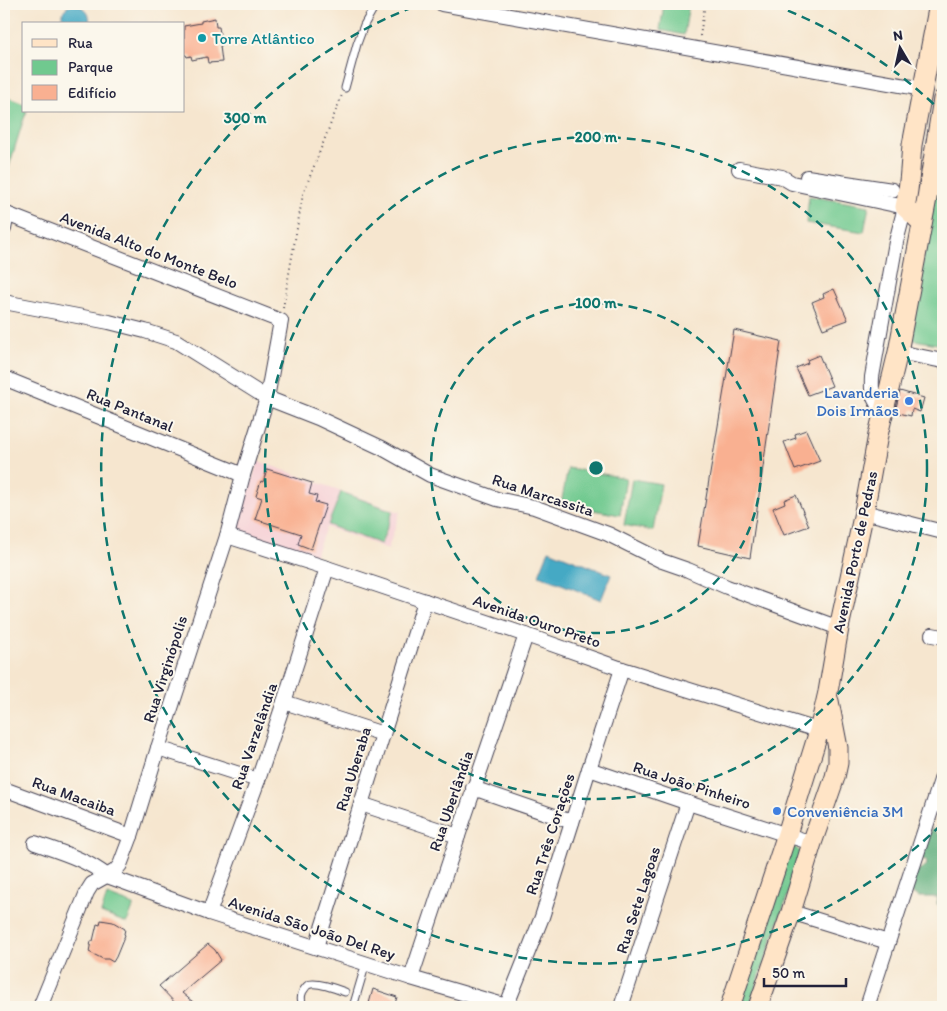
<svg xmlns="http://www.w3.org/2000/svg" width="947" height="1011" font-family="Itim,sans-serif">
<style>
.built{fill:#f6cfd5}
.green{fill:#70c98f;stroke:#497665}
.forest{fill:#5cad7a;stroke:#3f685a}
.water{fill:#44a9c4;stroke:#336680}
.building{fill:#f9b091}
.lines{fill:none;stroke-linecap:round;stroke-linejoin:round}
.service-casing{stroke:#423f51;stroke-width:9}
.minor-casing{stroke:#423f51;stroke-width:16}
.secondary-casing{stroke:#423f51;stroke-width:21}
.path{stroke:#423f51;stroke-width:2;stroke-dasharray:1 4;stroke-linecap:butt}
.service{stroke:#fff;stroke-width:7}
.minor{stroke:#fff;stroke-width:14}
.secondary{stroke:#ffe4c6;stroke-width:19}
.ring{fill:none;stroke:#0f766e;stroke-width:2.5;stroke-dasharray:9 6}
.culture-dot{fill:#0f9aa8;stroke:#fbf7ec;stroke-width:2}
.shop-dot{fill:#3f7fe0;stroke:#fbf7ec;stroke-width:2}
.labels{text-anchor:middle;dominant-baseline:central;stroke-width:4;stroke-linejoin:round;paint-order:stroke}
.culture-label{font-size:16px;fill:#0d838f;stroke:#fbf7ec;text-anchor:start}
.street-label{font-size:16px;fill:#22223b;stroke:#fbf7ec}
.shop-label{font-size:16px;fill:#366cbe;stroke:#fbf7ec;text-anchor:end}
.centre{fill:#0f766e;stroke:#fbf7ec;stroke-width:2.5}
.ring-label{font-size:15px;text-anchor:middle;font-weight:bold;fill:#0f766e;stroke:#fbf7ec;stroke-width:4;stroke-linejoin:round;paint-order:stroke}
</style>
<rect width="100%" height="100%" fill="#fbf7ec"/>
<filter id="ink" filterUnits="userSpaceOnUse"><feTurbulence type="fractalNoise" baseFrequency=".02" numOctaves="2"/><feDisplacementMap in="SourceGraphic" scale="10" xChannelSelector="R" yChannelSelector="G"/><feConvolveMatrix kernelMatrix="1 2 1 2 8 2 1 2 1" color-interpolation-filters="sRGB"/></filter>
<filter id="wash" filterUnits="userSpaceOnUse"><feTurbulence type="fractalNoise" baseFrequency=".0096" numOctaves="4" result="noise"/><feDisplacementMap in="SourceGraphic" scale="20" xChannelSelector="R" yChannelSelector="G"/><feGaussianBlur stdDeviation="1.12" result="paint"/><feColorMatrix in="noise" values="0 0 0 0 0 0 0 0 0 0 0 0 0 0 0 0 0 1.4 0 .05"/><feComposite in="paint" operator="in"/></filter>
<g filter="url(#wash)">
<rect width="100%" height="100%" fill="#f6e6cf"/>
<polygon class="built" points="258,461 400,512 388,549 326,527 315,556 236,530"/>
<g class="green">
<polygon points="664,4 689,4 684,35 660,30"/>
<polygon points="4,96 24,104 24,111 27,111 23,121 4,183"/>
<polygon points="943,146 943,345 909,339"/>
<polygon points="809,196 869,206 864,232 806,223"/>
<polygon points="568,468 626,478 620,515 561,504"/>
<polygon points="632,479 661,484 653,531 624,525"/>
<polygon points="341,492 393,511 381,544 328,525"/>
<polygon points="795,847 802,854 749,1007 734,1007 788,849"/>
<polygon points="107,895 134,905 127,923 101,913"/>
</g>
<polygon class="forest" points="941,807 943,807 943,906 942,907 937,904 938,897 919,897 910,892 916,873 927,865 926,860 921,859 932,828 936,831 938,835 941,835 943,820 940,817 938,812"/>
<g class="water">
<path d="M74 4C80 5 87 10 89 16 90 19 89 21 89 24H67L63 22C60 13 65 6 74 4Z"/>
<polygon points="549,550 611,575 601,600 539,575"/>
</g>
<g id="blocks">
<g class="building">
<polygon points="215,18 216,27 219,27 222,46 220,46 222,62 208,63 207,57 192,60 191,56 187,57 186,55 184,55 184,26 201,23 201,21"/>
<polygon points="834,289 848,320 823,329 812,302 824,297 823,294"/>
<polygon points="734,330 781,341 750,558 698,546"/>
<polygon points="819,355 832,386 808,395 796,368 808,363 807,360"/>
<polygon points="900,391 924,398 920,412 912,409 911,416 895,412"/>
<polygon points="806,430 820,461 795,470 784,442 796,438 795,434"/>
<polygon points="267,469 312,483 309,494 317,496 315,502 326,505 311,549 298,544 301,534 255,519 262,498 256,496 261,481 263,482"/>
<polygon points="796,495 809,526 784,535 773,508 785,503 784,500"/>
<polygon points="101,920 113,922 125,929 124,934 125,935 116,957 113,962 108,959 103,959 89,952 91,941 93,941 97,924 100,925"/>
<polygon points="208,944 215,950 221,960 182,993 199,1007 179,1007 159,986"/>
<polygon points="373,989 397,997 394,1007 368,1007"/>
</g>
</g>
</g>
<g filter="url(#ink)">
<use href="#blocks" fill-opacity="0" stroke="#423f51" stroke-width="1"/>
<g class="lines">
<g class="service-casing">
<g id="service">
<polyline points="345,88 357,44 364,25 376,4"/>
<path d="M304 1007C301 1002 300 997 303 991 304 990 306 986 308 985 315 981 337 989 345 992"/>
<polyline points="353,1007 366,963"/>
</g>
</g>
<g class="minor-casing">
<g id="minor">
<polyline points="442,4 923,89"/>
<path d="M739 169 782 177 792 183 905 207 896 242 872 377C871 395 873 398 883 413"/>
<polyline points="807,177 892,190"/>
<polyline points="4,213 281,321 267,398 243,475 227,536 158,748 131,836 120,865 115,871 92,884 87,892 40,1007"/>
<polyline points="4,229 7,214"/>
<polyline points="4,302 109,322 145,331 176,341 267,398 318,418 382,448 430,475 497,499 534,507 608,534 662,561 688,570 727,587 839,628"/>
<polyline points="898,352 943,361"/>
<polyline points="4,378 243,475"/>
<polyline points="864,512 943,532"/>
<polyline points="227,536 327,568 526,635 622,669 827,733"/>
<polyline points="932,635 943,637"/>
<polyline points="284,702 383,734"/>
<polyline points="158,748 258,780"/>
<polyline points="589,769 688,803 812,843"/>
<polyline points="473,788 572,822"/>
<polyline points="4,789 131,836"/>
<polyline points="361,804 458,836"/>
<path d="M35 843C60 852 86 859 107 876L209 913 411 978 510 1007"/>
<polyline points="791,912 888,942"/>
<polyline points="209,913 258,780 284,702 327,568"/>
<polyline points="316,947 425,601"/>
<polyline points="411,978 458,836 526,635"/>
<polyline points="506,1007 542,917 589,769 622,669"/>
<polyline points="621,1007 688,803"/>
<polyline points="867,1007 943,774"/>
</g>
</g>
<g class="secondary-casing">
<g id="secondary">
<path d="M922 223 905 207C910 186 910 166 912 145L939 4"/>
<polyline points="730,1007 787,834 819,731 828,692 839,628 864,512 878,435 898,352 927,198 943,99"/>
<polyline points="758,1007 791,912 812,843 835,777 838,763 838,748 829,701"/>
</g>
</g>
<g class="path">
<polyline points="700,36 705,4"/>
<polyline points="283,308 303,194 342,95"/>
</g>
<use href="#service" class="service"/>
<use href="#minor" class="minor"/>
<use href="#secondary" class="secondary"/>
</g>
</g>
<g class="ring">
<circle cx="596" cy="468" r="165"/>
<circle cx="596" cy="468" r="331"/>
<path d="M941 825A496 496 0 1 1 418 5M774 5A496 496 0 0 1 941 111"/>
</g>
<circle class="culture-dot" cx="202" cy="38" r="5"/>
<g class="shop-dot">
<circle cx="909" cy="401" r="5"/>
<circle cx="777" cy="811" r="5"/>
</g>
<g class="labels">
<g class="culture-label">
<text x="212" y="38">Torre Atlântico</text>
</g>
<g class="street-label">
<text transform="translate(149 250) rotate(21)">Avenida Alto do Monte Belo</text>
<text transform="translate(130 410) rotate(22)">Rua Pantanal</text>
<text transform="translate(543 495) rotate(18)">Rua Marcassita</text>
<text transform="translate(855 552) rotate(-78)">Avenida Porto de Pedras</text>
<text transform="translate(537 621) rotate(19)">Avenida Ouro Preto</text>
<text transform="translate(165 669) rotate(-72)">Rua Virginópolis</text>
<text transform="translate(254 736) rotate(-71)">Rua Varzelândia</text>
<text transform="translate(353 769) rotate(-73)">Rua Uberaba</text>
<text transform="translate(692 785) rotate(18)">Rua João Pinheiro</text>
<text transform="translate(74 796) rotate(20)">Rua Macaiba</text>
<text transform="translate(451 801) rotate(-71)">Rua Uberlândia</text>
<text transform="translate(550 834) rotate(-72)">Rua Três Corações</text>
<text transform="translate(638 900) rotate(-72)">Rua Sete Lagoas</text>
<text transform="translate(312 928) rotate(18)">Avenida São João Del Rey</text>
</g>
<g class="shop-label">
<text x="899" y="392">Lavanderia<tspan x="899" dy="18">Dois Irmãos</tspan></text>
<text x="787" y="811" text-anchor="start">Conveniência 3M</text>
</g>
</g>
<circle cx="596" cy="468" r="8" class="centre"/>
<g class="ring-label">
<text x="245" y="123">300 m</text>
<text x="596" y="142">200 m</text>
<text x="596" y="308">100 m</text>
</g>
<rect width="947" height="1011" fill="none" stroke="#fbf7ec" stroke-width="20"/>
<rect x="22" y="22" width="162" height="90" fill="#fbf7ec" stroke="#a4a2a5"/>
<rect x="32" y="39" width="25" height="8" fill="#ffe4c6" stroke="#a4a2a5"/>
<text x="68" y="48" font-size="15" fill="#22223b">Rua</text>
<rect x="32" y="60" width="25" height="15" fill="#70c98f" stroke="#a4a2a5"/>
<text x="68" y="72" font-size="15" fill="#22223b">Parque</text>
<rect x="32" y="85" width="25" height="15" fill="#f9b091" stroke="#a4a2a5"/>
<text x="68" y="98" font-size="15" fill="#22223b">Edifício</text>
<g transform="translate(900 48) rotate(351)" stroke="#fbf7ec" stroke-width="4" paint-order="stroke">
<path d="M0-4L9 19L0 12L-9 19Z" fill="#22223b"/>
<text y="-8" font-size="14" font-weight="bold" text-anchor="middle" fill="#22223b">N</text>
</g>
<path d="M764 978v8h82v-8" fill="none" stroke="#22223b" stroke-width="2.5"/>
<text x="772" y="978" font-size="15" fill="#22223b" stroke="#fbf7ec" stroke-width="4" paint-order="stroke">50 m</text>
</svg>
